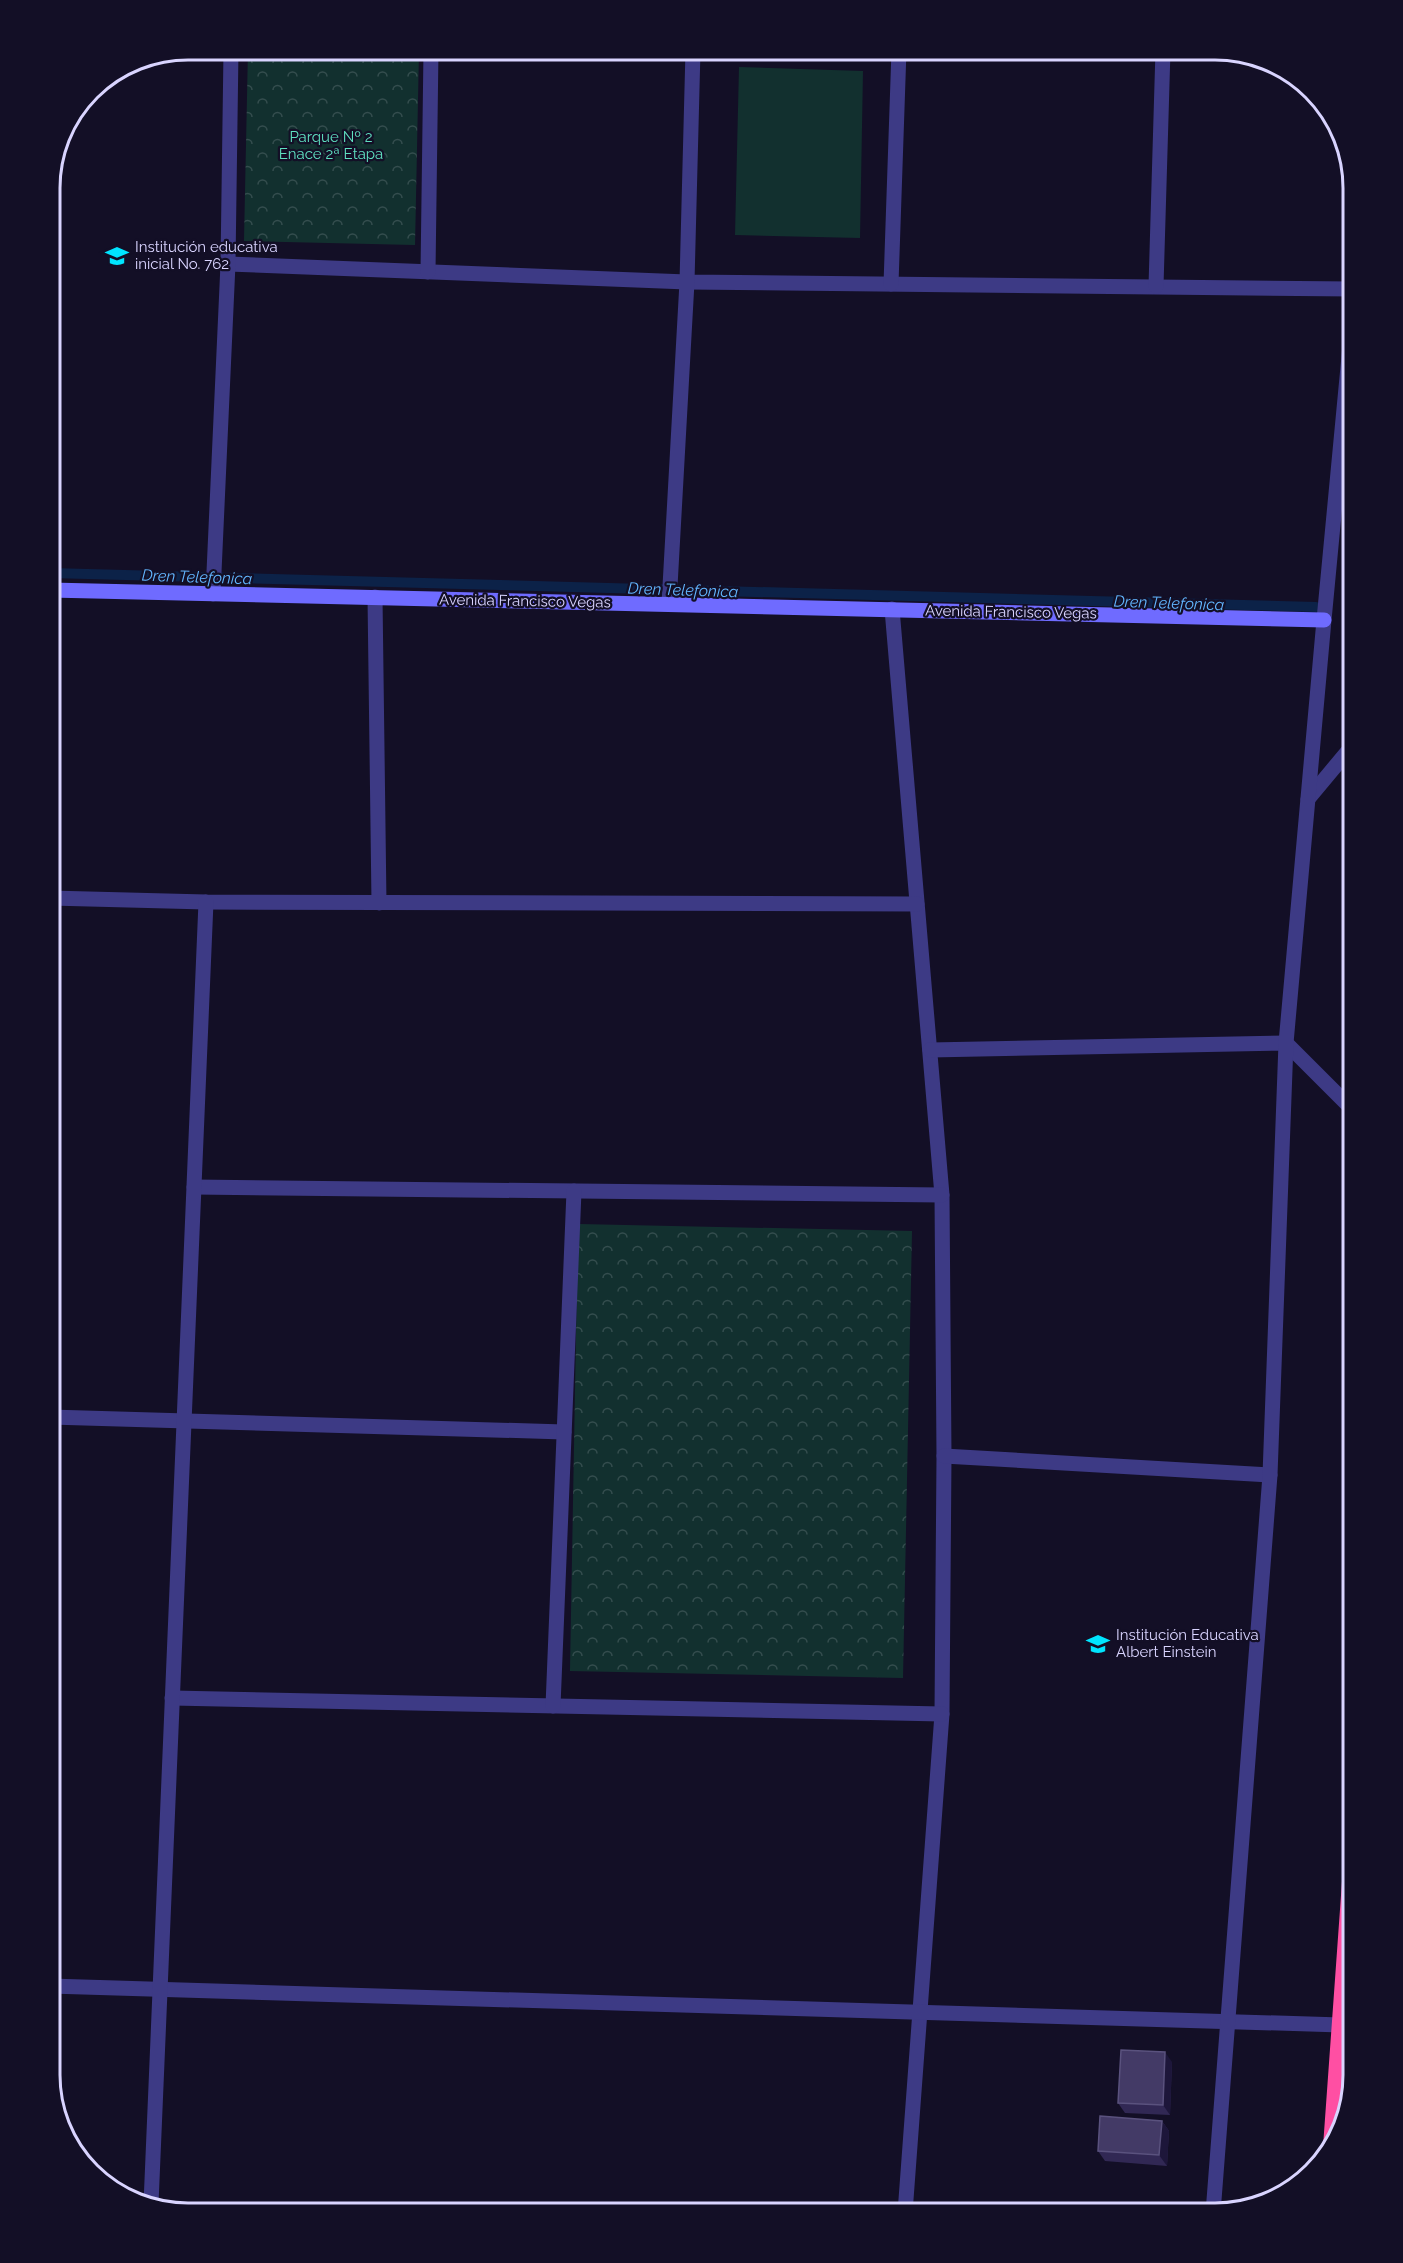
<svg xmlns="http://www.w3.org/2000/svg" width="1403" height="2263" font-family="Raleway,sans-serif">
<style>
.grass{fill:#12302f}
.forest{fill:url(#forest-crowns)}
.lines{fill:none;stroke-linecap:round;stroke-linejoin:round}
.stream{stroke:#0c2248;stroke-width:10}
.street{stroke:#3d3a85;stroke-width:15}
.secondary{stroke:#6f6bff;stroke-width:15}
.highway{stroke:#ff4fa3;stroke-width:18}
.wall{fill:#312854}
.shaded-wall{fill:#1d163a}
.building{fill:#433a66;stroke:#5a527e;stroke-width:1.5}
.labels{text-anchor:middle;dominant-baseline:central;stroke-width:4.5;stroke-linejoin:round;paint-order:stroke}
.park-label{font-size:15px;fill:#5fe0c0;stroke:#130f26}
.poi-label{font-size:15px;fill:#d9d4ff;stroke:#130f26;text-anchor:start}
.street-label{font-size:15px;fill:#d9d4ff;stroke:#130f26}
.water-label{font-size:16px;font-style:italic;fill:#62b6ff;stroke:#130f26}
.rim{fill:none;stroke:#d9d4ff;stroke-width:3}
</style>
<defs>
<pattern id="forest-crowns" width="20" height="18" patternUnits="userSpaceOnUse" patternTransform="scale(1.5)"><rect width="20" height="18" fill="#12302f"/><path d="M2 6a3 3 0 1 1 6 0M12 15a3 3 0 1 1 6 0" fill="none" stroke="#344d4e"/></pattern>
</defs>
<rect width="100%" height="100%" fill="#130f26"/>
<polygon class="grass" points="739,67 863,71 860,238 735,235"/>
<g class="forest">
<polygon points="248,50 419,50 415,245 244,241"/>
<polygon points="578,1224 912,1231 903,1678 570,1671"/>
</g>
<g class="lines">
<polyline class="stream" points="50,573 1316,607"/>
<g class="street">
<polyline points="228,264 687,282 1353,289"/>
<polyline points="428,272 431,50"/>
<polyline points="891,284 899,50"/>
<polyline points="1156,286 1163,50"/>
<polyline points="213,594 228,264 231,50"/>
<polyline points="375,597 379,903"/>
<polyline points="669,604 687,282 693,50"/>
<polyline points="892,609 942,1195 944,1456 942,1714 905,2213"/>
<polyline points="1308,799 1353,745"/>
<polyline points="50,898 206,902 917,904"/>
<polyline points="930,1050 1286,1043 1353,1110"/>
<polyline points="194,1187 942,1195"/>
<polyline points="50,1417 564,1432"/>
<polyline points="944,1456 1270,1475"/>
<polyline points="172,1698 942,1714"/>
<polyline points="553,1706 574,1191"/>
<polyline points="50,1986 1341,2025"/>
<polyline points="151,2204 206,902"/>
<polyline points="1213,2213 1270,1475 1286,1043 1324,620 1353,314"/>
</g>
<polyline class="secondary" points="50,590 1324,620"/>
<polyline class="highway" points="1332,2147 1353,1854"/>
</g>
<g class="wall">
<polygon points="1172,2062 1170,2115 1125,2113 1118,2103"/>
<polygon points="1162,2121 1169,2131 1167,2166 1105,2161 1098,2151"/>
</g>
<g class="shaded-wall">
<polygon points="1165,2052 1172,2062 1170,2115 1163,2105"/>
<polygon points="1162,2121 1169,2131 1167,2166 1159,2155"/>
</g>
<g class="building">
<polygon points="1121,2050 1165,2052 1163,2105 1118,2103"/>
<polygon points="1100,2116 1162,2121 1159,2155 1098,2151"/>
</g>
<defs>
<g id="school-bare" transform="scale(1.8)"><path d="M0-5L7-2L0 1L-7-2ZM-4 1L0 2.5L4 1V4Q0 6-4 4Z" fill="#00e5ff" stroke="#130f26" stroke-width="2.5" paint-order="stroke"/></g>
</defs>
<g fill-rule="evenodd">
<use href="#school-bare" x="117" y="256"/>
<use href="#school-bare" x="1098" y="1644"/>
</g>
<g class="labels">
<g class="park-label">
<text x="331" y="137">Parque Nº 2<tspan x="331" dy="17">Enace 2ª Etapa</tspan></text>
</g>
<g class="poi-label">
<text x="135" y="247">Institución educativa<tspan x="135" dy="17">inicial No. 762</tspan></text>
<text x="1116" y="1635">Institución Educativa<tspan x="1116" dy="17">Albert Einstein</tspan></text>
</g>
<g class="street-label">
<text transform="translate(525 601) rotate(1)">Avenida Francisco Vegas</text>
<text transform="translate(1011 612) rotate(1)">Avenida Francisco Vegas</text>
</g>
<g class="water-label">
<text transform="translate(197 577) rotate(2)">Dren Telefonica</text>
<text transform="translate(683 590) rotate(2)">Dren Telefonica</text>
<text transform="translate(1169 603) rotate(2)">Dren Telefonica</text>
</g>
</g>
<path d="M0 0H1403V2263H0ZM188 60H1215A128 128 0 0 1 1343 188V2075A128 128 0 0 1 1215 2203H188A128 128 0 0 1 60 2075V188A128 128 0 0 1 188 60Z" fill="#130f26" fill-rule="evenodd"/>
<path class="rim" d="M188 60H1215A128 128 0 0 1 1343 188V2075A128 128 0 0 1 1215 2203H188A128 128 0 0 1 60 2075V188A128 128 0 0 1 188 60Z"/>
</svg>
